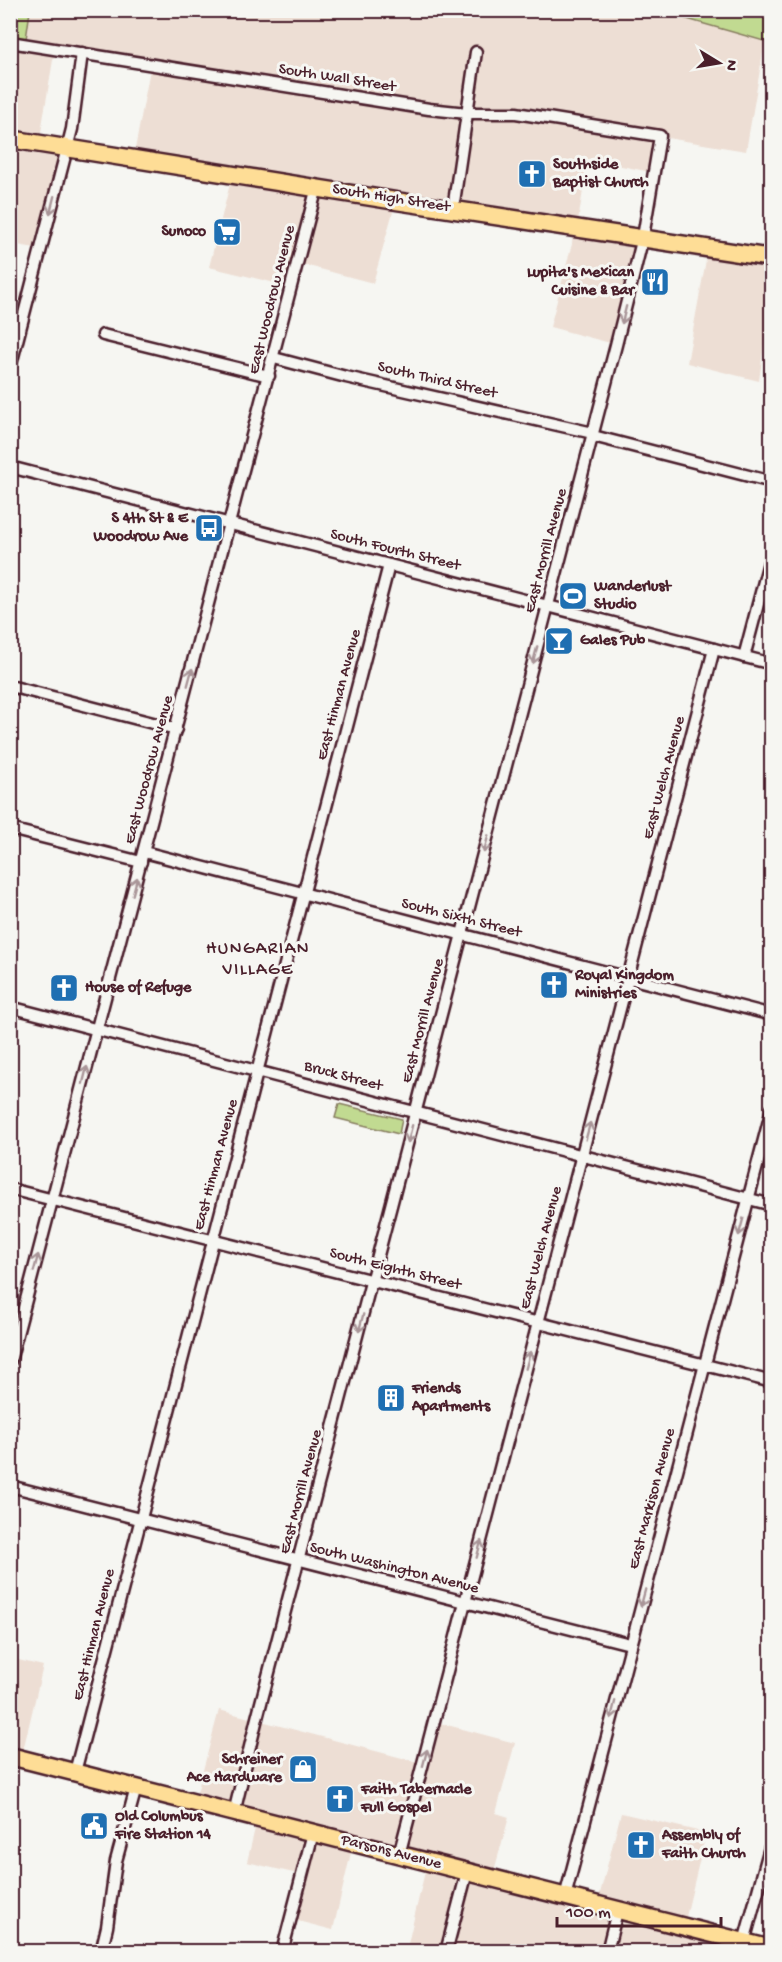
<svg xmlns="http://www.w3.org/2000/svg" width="782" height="1962" font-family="'Gochi Hand',sans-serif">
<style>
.built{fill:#edded4}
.green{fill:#c1da91;stroke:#867c5e;stroke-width:1.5}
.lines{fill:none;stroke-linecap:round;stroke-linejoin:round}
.minor-casing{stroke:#4a1f2b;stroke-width:15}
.primary-casing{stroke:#4a1f2b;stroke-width:21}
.minor{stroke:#f6f6f2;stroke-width:10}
.primary{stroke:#fedd96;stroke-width:16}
.oneway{stroke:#a99598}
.labels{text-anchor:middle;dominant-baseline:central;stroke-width:6;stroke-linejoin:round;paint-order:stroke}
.street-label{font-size:16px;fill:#4a1f2b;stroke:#f6f6f2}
.poi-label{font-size:16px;font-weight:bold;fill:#4a1f2b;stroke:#f6f6f2;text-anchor:start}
.neighbourhood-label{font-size:18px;letter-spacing:1.5px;fill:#4a1f2b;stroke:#f6f6f2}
</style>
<rect width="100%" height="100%" fill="#f6f6f2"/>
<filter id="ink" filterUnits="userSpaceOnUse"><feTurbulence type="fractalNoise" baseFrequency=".0167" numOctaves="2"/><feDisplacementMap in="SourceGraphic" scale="12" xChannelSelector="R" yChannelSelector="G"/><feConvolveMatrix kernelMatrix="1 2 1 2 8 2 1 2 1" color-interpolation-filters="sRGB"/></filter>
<g filter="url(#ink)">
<g class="built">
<polygon points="30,10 659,10 765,41 746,151 661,137 655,173 588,159 577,228 642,237 614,344 550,327 572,244 573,227 396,201 373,283 301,264 292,287 209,267 232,176 133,160 151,64 55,48 39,144 70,149 42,249 11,244 10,37 26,39"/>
<polygon points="708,249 771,258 771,291 759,381 687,363"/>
<polygon points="10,1658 43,1666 21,1759 11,1756"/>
<polygon points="219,1710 425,1764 436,1722 515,1743 496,1813 509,1817 492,1878 597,1905 621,1813 706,1833 684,1925 707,1932 702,1951 419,1952 407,1948 427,1863 353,1844 333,1930 290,1919 302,1875 247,1862 257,1820 194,1804"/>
</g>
<g class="green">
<polygon points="10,11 30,11 26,39 11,37"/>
<polygon points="659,11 735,11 771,18 771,43"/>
<polygon points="339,1104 402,1119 399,1134 335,1118"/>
</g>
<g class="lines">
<g class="minor-casing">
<g id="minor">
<polyline points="10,42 429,109 467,113 516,113 660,136 643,237 616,345 256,1722 234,1813"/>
<polyline points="453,209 476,52"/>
<polyline points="103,335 269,376"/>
<polyline points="274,358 346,377 593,433"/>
<polyline points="10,368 72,129 82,53"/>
<polyline points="593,436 772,482"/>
<polyline points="10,467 772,664"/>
<polyline points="744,657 772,551"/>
<polyline points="10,686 176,729"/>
<polyline points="10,829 141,862"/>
<polyline points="144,852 772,1015"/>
<polyline points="10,1007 772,1205"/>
<polyline points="10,1189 772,1382"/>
<polyline points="10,1361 317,187"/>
<polyline points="10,1486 630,1644"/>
<polyline points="75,1772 389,565"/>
<polyline points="399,1855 714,649"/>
<polyline points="565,1897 772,1109"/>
<polyline points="744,1942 772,1840"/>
<polyline points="101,1952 107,1927 116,1861 136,1788"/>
<polyline points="282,1952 313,1833"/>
<polyline points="446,1952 467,1872"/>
<polyline points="607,1952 617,1911"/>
</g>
</g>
<g class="primary-casing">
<g id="primary">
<polyline points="10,139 396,201 772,258"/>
<polyline points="10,1756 772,1949"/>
</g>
</g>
<use href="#minor" class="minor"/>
<use href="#primary" class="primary"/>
</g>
<defs><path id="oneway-shaft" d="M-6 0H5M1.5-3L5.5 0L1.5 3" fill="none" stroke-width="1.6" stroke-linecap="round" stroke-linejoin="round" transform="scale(1.5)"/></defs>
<g class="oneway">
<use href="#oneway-shaft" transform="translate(52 205) rotate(104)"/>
<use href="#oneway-shaft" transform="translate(624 315) rotate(104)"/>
<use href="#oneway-shaft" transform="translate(535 655) rotate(105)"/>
<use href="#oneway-shaft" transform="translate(190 677) rotate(-75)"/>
<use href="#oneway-shaft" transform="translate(486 844) rotate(105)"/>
<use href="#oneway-shaft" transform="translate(135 886) rotate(-75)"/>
<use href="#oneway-shaft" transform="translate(85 1075) rotate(-76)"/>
<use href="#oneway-shaft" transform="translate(588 1131) rotate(-75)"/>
<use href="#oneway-shaft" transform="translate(410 1134) rotate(104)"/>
<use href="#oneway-shaft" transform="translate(741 1227) rotate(105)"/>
<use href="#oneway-shaft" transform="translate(36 1263) rotate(-75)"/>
<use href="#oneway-shaft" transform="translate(361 1323) rotate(105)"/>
<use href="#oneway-shaft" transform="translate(528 1360) rotate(-75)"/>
<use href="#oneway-shaft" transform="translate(479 1549) rotate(-75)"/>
<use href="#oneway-shaft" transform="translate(643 1598) rotate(105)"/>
<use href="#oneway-shaft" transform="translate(613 1710) rotate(104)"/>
<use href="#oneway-shaft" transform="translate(425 1758) rotate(-75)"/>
</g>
</g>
<defs>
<g id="church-square" transform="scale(1.5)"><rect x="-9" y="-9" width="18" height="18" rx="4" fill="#1f6fb2" stroke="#f6f6f2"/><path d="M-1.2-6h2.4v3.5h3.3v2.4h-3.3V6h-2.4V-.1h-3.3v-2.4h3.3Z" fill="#fff"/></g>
<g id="supermarket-square" transform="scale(1.5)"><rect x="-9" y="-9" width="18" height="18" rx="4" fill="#1f6fb2" stroke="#f6f6f2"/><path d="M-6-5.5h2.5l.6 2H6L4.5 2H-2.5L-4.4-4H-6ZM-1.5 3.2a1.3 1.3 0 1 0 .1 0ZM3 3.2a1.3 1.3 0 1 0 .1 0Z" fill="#fff"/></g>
<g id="restaurant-square" transform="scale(1.5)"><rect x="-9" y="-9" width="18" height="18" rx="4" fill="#1f6fb2" stroke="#f6f6f2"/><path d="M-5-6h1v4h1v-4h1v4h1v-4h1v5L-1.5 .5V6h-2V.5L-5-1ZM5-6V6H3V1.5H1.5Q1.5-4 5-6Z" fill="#fff"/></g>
<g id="bus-square" transform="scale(1.5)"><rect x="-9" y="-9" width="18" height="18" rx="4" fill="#1f6fb2" stroke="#f6f6f2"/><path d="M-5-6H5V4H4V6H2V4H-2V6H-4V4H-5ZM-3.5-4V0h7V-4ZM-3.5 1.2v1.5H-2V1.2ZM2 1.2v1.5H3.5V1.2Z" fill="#fff"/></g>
<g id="stadium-square" transform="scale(1.5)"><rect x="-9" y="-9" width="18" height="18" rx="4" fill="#1f6fb2" stroke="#f6f6f2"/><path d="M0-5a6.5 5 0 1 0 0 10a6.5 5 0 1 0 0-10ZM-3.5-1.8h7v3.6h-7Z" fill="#fff"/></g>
<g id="bar-square" transform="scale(1.5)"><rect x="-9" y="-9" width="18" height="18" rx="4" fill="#1f6fb2" stroke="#f6f6f2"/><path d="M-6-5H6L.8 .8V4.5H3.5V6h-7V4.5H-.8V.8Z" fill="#fff"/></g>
<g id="building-square" transform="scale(1.5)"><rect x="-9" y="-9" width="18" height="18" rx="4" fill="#1f6fb2" stroke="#f6f6f2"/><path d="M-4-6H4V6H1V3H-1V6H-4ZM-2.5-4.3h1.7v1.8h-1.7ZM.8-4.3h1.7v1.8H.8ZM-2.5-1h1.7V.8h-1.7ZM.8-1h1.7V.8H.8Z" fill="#fff"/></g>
<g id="shop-square" transform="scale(1.5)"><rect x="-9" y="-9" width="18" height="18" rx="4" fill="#1f6fb2" stroke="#f6f6f2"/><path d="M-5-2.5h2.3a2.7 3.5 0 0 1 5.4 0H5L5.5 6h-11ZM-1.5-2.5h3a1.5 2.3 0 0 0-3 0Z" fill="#fff"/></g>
<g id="civic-square" transform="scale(1.5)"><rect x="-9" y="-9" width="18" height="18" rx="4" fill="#1f6fb2" stroke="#f6f6f2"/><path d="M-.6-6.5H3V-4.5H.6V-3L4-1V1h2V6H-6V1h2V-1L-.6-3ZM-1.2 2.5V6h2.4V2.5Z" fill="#fff"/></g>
</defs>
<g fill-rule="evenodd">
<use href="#church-square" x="532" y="174"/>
<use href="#supermarket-square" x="227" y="232"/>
<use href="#restaurant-square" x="655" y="282"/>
<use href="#bus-square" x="209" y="528"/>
<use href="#stadium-square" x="573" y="596"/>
<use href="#bar-square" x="559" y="641"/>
<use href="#church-square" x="554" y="985"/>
<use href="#church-square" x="64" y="988"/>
<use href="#building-square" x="391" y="1398"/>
<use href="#shop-square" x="303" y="1769"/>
<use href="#church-square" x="340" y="1799"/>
<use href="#civic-square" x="94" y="1826"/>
<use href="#church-square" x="641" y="1845"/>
</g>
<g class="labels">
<g class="street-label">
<text transform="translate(337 79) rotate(9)">South Wall Street</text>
<text transform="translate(391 199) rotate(9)">South High Street</text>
<text transform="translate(273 300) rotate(-76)">East Woodrow Avenue</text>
<text transform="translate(437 381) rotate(13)">South Third Street</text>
<text transform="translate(395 551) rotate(14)">South Fourth Street</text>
<text transform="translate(547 551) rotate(-75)">East Morrill Avenue</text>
<text transform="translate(340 695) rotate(-75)">East Hinman Avenue</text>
<text transform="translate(150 770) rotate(-75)">East Woodrow Avenue</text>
<text transform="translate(665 778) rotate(-75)">East Welch Avenue</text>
<text transform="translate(461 919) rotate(14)">South Sixth Street</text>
<text transform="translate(424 1021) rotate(-75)">East Morrill Avenue</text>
<text transform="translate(343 1077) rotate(15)">Bruck Street</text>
<text transform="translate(217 1165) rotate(-75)">East Hinman Avenue</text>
<text transform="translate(542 1248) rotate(-75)">East Welch Avenue</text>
<text transform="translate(395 1270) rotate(14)">South Eighth Street</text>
<text transform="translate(302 1492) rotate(-75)">East Morrill Avenue</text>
<text transform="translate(653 1499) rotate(-75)">East Markison Avenue</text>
<text transform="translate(394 1569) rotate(14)">South Washington Avenue</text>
<text transform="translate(95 1635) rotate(-76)">East Hinman Avenue</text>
<text transform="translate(391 1853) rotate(14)">Parsons Avenue</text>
</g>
<g class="poi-label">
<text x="553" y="165">Southside<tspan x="553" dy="18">Baptist Church</tspan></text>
<text x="206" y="232" text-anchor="end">Sunoco</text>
<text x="634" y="273" text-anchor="end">Lupita's Mexican<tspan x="634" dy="18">Cuisine &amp; Bar</tspan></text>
<text x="188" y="519" text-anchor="end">S 4th St &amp; E<tspan x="188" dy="18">Woodrow Ave</tspan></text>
<text x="594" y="587">Wanderlust<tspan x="594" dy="18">Studio</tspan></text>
<text x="580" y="641">Gales Pub</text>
<text x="575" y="976">Royal Kingdom<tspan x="575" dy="18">Ministries</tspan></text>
<text x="85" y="988">House of Refuge</text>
<text x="412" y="1389">Friends<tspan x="412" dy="18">Apartments</tspan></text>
<text x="282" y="1760" text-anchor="end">Schreiner<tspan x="282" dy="18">Ace Hardware</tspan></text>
<text x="361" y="1790">Faith Tabernacle<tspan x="361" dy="18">Full Gospel</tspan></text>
<text x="115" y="1817">Old Columbus<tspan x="115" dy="18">Fire Station 14</tspan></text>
<text x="662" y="1836">Assembly of<tspan x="662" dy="18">Faith Church</tspan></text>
</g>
<g class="neighbourhood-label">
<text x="258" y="949">HUNGARIAN<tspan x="258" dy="21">VILLAGE</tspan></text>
</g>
</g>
<rect width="782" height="1962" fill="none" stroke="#f6f6f2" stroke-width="36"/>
<rect x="18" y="18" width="746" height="1926" fill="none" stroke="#4a1f2b" stroke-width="2" filter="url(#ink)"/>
<g transform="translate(719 63) rotate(101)" stroke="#f6f6f2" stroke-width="4.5" paint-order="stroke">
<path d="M0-4.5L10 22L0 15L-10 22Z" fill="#4a1f2b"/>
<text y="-9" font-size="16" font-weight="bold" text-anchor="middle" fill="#4a1f2b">N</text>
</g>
<path d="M557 1917v9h164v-9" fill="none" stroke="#4a1f2b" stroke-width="3"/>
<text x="566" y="1917" font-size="18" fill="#4a1f2b" stroke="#f6f6f2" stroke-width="4.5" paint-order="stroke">100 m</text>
</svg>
